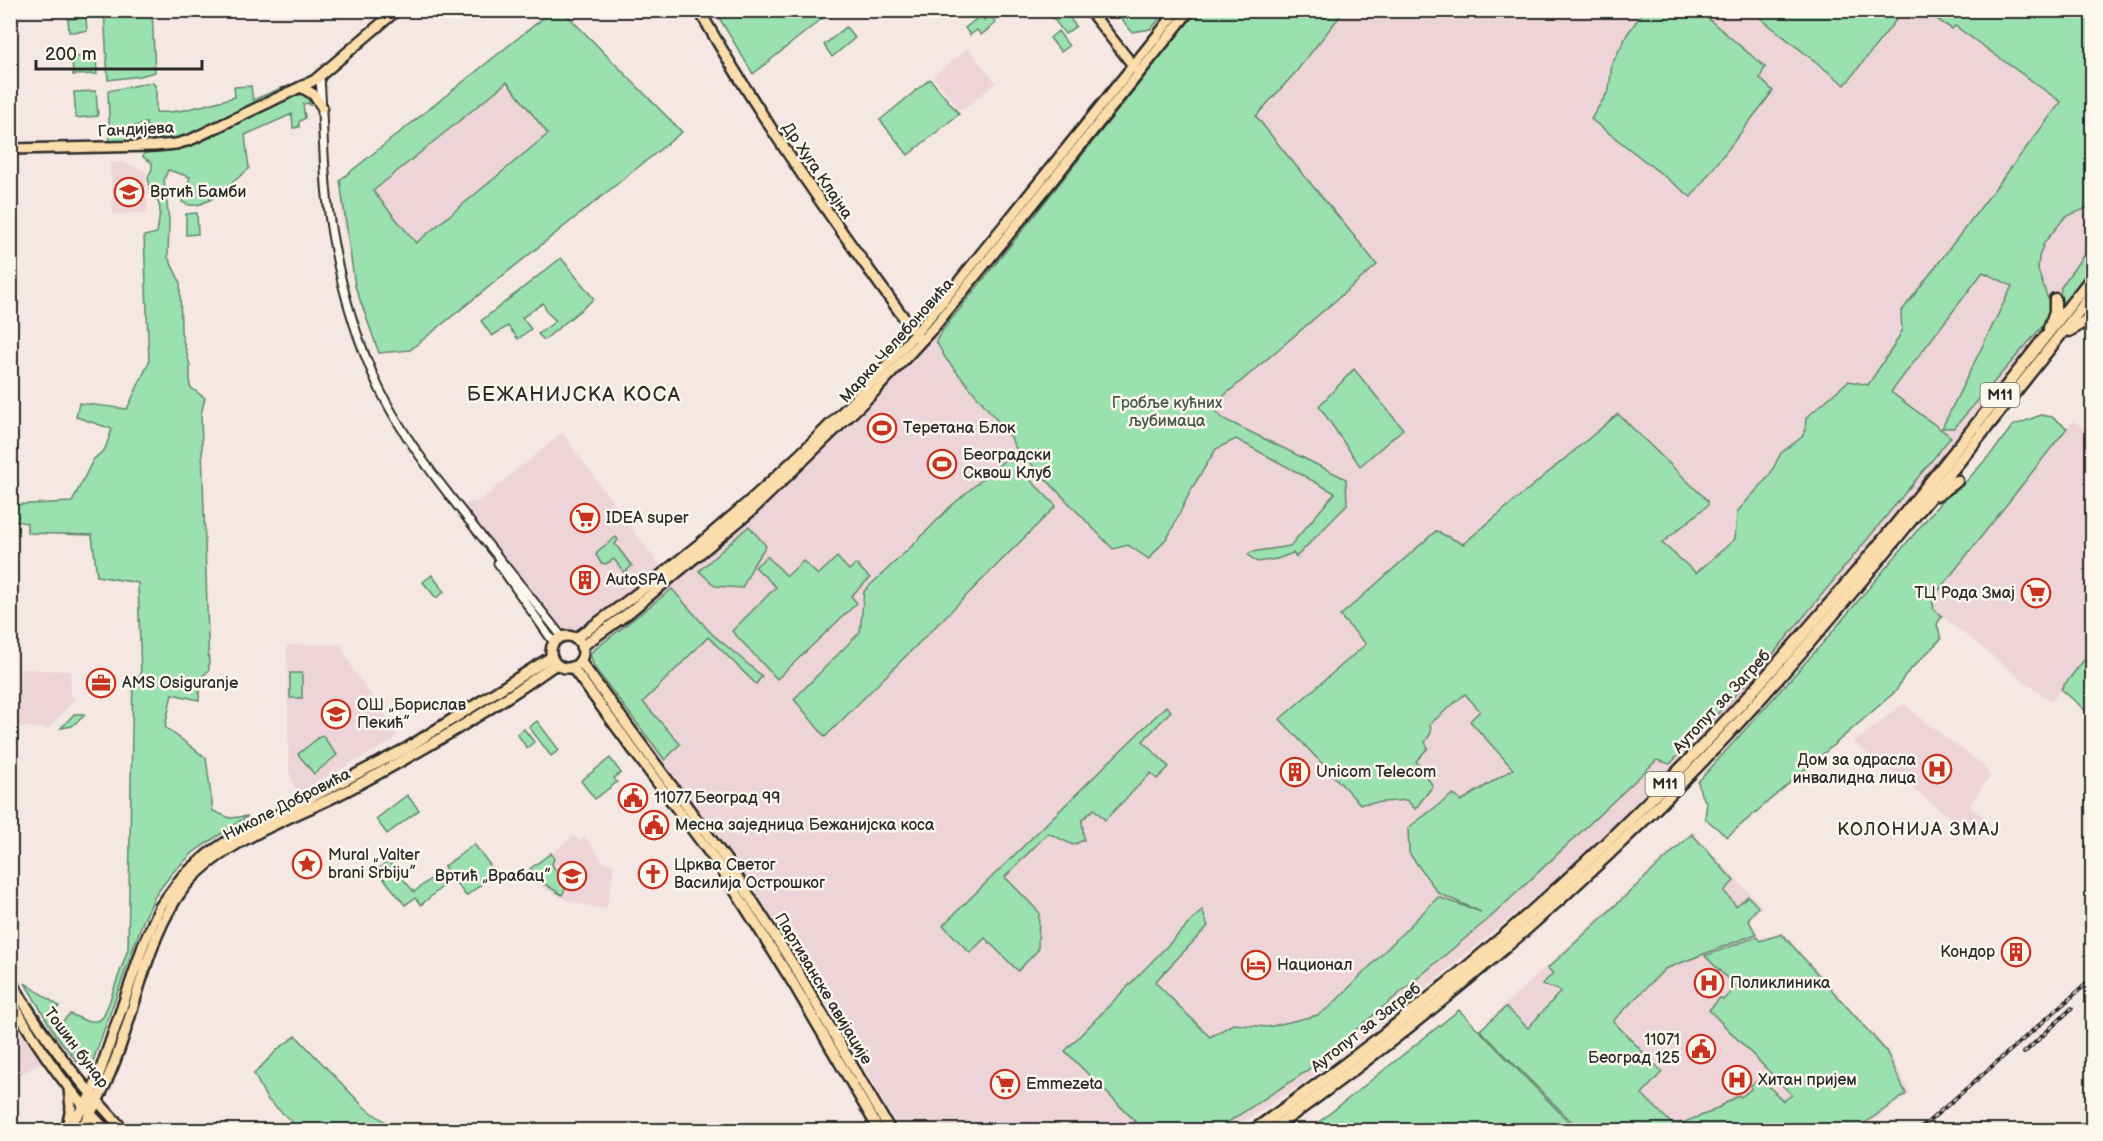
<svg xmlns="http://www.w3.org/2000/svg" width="2103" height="1141" font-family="'Balsamiq Sans',sans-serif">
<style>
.built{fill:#edd4d8}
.green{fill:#9ae1af;stroke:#62866d;stroke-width:1.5;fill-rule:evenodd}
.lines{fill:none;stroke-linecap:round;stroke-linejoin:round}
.minor-casing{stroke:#2b2b2b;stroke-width:11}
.major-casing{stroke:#2b2b2b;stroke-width:14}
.highway-casing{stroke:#2b2b2b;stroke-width:15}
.minor{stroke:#fbf7ec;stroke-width:7}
.major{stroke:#fbddab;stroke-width:9}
.highway{stroke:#fbddab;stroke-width:10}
.rail-casing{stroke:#2b2b2b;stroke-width:4}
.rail{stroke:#fbf7ec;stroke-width:1.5;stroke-dasharray:4.5;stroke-linecap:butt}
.labels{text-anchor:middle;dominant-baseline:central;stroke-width:5;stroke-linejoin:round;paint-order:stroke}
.shield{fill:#fbf7ec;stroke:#696865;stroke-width:1.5}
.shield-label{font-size:15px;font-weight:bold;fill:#2b2b2b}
.street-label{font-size:16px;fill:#2b2b2b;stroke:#fbf7ec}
.poi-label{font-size:16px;fill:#2b2b2b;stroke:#fbf7ec;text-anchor:start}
.park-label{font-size:16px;fill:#47584c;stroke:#fbf7ec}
.neighbourhood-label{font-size:18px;letter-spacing:1.5px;fill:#2b2b2b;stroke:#fbf7ec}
.quarter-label{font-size:20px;letter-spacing:1.5px;fill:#2b2b2b;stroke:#fbf7ec}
</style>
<rect width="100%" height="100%" fill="#f5e7e3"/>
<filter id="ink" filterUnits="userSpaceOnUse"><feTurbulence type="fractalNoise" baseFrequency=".0167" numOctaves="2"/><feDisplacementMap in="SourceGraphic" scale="12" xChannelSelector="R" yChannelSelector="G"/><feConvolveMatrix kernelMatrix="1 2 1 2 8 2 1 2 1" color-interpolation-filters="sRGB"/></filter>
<g filter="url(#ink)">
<g class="built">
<polygon points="552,11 563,11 682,132 409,350 379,353 355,286 342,220 340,180"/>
<polygon points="1196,11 2092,11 2092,268 1956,440 1772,662 1650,790 1559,877 1382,1024 1306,1081 1231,1130 901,1130 874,1089 876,1087 808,972 736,861 593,669 588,657 589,649 595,642 671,585 711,553 770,501 923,349"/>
<polygon points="968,48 996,83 961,111 933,76"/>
<polygon points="124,162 145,171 148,212 113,215 110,163"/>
<polygon points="2092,415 2092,650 2051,702 1934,610 1932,599 2073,420 2086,430 2085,425"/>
<polygon points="562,433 662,569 586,627 574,632 569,631 560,626 464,507 469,503 478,502"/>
<polygon points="341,644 352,668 396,730 396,735 392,741 301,791 295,789 289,771 287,645"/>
<polygon points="20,669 71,671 70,694 75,698 48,729 23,727 18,724"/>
<polygon points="1901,705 1906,705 1920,718 1983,765 1990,776 1971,803 1971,807 1990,823 1977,838 1854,743"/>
<polygon points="1692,831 1762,907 1750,920 1760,938 1783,932 1888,1050 1910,1094 1859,1130 1577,1130 1478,1030"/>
<polygon points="574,836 579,841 585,837 605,863 614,864 607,909 588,906 567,900 547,890 535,881 527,871"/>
<polygon points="11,1013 42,1062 11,1080"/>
</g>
<g class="green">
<polygon points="1883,10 1896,20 1845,85 1760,18 1766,11"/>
<polygon points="104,11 152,11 155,72 140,76 108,80"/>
<path d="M552 11H563L682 132 410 350 379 353 355 286 340 180ZM507 82 548 134 416 243 373 191Z"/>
<polygon points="715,11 819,11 824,17 753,74"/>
<polygon points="1054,11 1064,11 1076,26 1065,34 1050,14"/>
<polygon points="1115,11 1166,11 1151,29 1132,32"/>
<path d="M1197 11H1344L1295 73 1256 116C1295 167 1338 214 1377 265L1212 406 1222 418 1346 479 1347 505 1296 557 1293 553 1277 559 1257 562 1248 555 1251 552 1290 546 1335 493 1236 439 1216 449 1192 488 1169 535 1149 559 1128 545 1113 549 1014 446 1011 437 946 359 936 341 942 331Z"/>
<polygon points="1644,11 1699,11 1765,67 1760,78 1773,91 1691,197 1591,119 1609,90 1612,64 1628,33"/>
<polygon points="1924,11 2092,11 2092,206 2065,217 2044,243 2039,257 2038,270 2051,308 2047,321 1954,428 1942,428 2012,286 1983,272 1891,392 1951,437 1769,659 1670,764 1657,760 1492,916 1304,1073 1216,1130 1132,1130 1135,1121 1065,1051 1202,910 1208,926 1155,982 1210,1037 1233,1024 1268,1027 1318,1015 1331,1006 1438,897 1481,912 1438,893 1409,853 1408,828 1453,794 1461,801 1513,769 1470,721 1480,711 1465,694 1430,724 1431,733 1425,742 1428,748 1416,761 1433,786 1415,809 1407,800 1360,804 1280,719 1366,644 1340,616 1436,531 1463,544 1618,414 1708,501 1708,505 1662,543 1696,573 1735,539 1737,512 1769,476 1781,453 1802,437 1805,431 1806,418 1846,383 1849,381 1868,385 1893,347 1902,331 1901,312 2061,102 1955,26 1952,29"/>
<polygon points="990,15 996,23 981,35 977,30 970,35 965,28 980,16 984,20"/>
<polygon points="86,18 87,31 69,32 68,19"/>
<polygon points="846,27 855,38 832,57 824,45"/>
<polygon points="1058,31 1069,46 1061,52 1050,38"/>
<polygon points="96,56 97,74 73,75 72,57"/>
<polygon points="930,79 959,114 908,155 880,120"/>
<path d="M152 82 156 87V112C179 114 211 103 235 97L234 87 251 86 253 100 284 87 287 91 199 132 179 138 150 140 146 123 127 128 126 145 110 142 108 91Z"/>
<polygon points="96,91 98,116 76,118 74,92"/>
<path d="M296 95H306L311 106 308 103 303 104 305 118 299 122V127L293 128 292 114 245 135 249 169C232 181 203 216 182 202L190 177 168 170 164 180 169 220 168 257 180 282 181 332 190 365V387L205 398 201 414 209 670 200 679 199 700 172 694 165 727 206 758 213 811 230 818 248 816 195 851 172 873 155 896 142 924 92 1064 88 1067 80 1065 55 1034 25 983 59 1006 53 1014 56 1028 70 1014 86 1021H98L103 1017 109 1003 128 949 133 677 141 676 138 583 97 576 92 535 27 533V523L11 520 10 505 72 502 93 460 105 449 112 429 76 417 79 403 127 409 149 362 144 236 157 233C159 217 165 202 150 193L148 177 152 169V163L143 157 144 153 170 151 199 143 287 98Z"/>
<polygon points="197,213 198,234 186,235 186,214"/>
<polygon points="2092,243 2092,268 2058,312 2061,287"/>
<polygon points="561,258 594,299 544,340 538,334 556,321 547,312 543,303 522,318 531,329 518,339 508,326 492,336 481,321"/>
<polygon points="1354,369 1403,429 1360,466 1319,406"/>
<polygon points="2041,415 2052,417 2067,428 1932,599 1934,610 1942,616 1937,624 1941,639 1905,675 1896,691 1727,837 1705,818 1707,803 1701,795 1698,782 1822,644 1940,503 1963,485 1996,448 2012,426"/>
<polygon points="1008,457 1056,506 825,737 794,699 860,632 864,591 913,545 950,507"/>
<polygon points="749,526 766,546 755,562 742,588 715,586 699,571"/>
<polygon points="616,537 618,540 615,544 632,566 624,573 614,559 606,564 601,563 596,555 599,550"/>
<polygon points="767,556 787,576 803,561 818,575 837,557 849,570 856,564 870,578 851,596 857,603 777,679 732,631 776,587 755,567"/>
<polygon points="432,575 444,592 436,598 423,582"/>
<polygon points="672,589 711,633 762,676 756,684 708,637 643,702 680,744 665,760 594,667 590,653"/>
<polygon points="2092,650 2092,716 2061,689"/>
<rect x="290" y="673" width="12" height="25"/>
<polygon points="1166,706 1171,711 1143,741 1169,767 1157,779 1151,773 1105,820 1094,809 1082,820 1084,840 1073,845 1048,833 1005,877 1039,912 1038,950 1018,971 985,938 970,953 943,925"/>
<polygon points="74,714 84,714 84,716 72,726 61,728"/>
<polygon points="537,721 559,750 551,756 529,727"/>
<polygon points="524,729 534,742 527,748 517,734"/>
<polygon points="322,735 337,755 314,774 298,754"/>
<polygon points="610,758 621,773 614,778 617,782 595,799 581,781"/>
<polygon points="407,795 419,810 387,834 376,819"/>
<polygon points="1692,834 1734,881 1724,891 1736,906 1748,896 1758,907 1748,919 1756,934 1665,969 1613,1021 1662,1072 1642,1094 1674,1126 1711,1112 1739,1095 1741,1097 1751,1089 1750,1086 1761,1078 1783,1101 1792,1095 1709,1010 1720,998 1723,1000 1736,987 1705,956 1756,937 1760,941 1782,934 1886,1051 1906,1094 1855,1130 1580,1130 1480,1030 1506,1007 1528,1028 1561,991 1542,984 1553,974 1548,968"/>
<polygon points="474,844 496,873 466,896 444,867"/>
<polygon points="551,853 554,858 552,865 567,886 562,895 538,880 530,869"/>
<polygon points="388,861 414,892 434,876 442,887 421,905 415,898 405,905 377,870"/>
<polygon points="1459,1010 1577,1130 1309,1130"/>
<polygon points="296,1036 364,1107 397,1130 301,1130 267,1099 254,1074 279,1048"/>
</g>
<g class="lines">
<g class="minor-casing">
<g id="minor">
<path d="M320 77C324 133 323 190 334 245 343 294 358 343 379 388 397 425 421 459 446 491 484 541 524 588 562 637"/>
<polyline points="498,563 554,643"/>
</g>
</g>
<g class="major-casing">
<g id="major">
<path d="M699 10C764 125 840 231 918 337"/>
<polyline points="1089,10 1136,69"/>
<polyline points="301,87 313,94 322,107"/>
<polyline points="10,149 154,146 176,144 190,140 315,80 397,10"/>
<circle cx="567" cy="652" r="16"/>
<path d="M575 639C699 552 815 448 915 334 947 298 976 259 1007 222 1064 151 1121 81 1178 10"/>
<polyline points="581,647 627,614 751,511 875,391 935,326 1190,10"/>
<polyline points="580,661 727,861 796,969 890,1130"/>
<polyline points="572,667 720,867 793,983 879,1130"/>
<path d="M10 979C41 1035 80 1084 124 1130"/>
<path d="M10 998C36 1045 69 1092 106 1130"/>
<polyline points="67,1127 71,1108 69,1088"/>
<polyline points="65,1130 85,1106 91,1094 101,1069 144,943 160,907 182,877 208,854 229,840 407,748 551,657"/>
<path d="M80 1130C110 1087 125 1033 140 984 151 950 162 917 183 889 220 841 294 818 346 791 419 753 489 712 556 664"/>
<polyline points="89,1130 100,1130"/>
</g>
</g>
<g class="highway-casing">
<g id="highway">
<polyline points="2049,328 2055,312 2055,299"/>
<polyline points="2069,331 2092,317"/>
<polyline points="1938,495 1957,481"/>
<path d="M1254 1130C1408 1022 1555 900 1686 763 1832 611 1962 443 2092 277"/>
<path d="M1271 1130C1424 1022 1567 901 1698 766 1769 692 1835 614 1900 534 1965 455 2030 375 2092 294"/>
</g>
</g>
<use href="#minor" class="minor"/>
<use href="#major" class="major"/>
<use href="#highway" class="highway"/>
<g class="rail-casing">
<g id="rail">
<polyline points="2024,1053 2072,1008"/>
<polyline points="1919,1130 2092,979"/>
</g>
</g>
<use href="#rail" class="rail"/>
</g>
</g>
<defs>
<g id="school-ring" transform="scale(1.5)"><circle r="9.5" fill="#fbf7ec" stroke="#c8321e" stroke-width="1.5"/><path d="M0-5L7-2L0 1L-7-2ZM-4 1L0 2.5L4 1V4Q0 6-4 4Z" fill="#c8321e"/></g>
<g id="stadium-ring" transform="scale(1.5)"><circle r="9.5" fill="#fbf7ec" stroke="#c8321e" stroke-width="1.5"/><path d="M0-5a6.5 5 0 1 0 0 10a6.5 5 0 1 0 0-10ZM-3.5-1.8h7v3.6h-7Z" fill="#c8321e"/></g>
<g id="supermarket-ring" transform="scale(1.5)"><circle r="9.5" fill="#fbf7ec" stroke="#c8321e" stroke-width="1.5"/><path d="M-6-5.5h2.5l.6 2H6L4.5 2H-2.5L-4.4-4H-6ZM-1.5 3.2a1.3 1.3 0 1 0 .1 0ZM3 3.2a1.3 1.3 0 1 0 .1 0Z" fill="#c8321e"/></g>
<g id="building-ring" transform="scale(1.5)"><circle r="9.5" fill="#fbf7ec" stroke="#c8321e" stroke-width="1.5"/><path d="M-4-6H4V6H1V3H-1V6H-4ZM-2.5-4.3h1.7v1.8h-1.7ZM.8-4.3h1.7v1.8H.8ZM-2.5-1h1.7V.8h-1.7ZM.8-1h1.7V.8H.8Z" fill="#c8321e"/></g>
<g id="office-ring" transform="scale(1.5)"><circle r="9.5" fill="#fbf7ec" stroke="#c8321e" stroke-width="1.5"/><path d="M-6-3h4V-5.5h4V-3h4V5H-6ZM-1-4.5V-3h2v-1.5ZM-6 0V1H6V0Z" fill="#c8321e"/></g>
<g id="hospital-ring" transform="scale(1.5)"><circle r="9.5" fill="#fbf7ec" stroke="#c8321e" stroke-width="1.5"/><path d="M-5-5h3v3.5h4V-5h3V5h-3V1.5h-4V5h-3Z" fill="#c8321e"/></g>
<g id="civic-ring" transform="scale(1.5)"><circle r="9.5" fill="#fbf7ec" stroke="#c8321e" stroke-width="1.5"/><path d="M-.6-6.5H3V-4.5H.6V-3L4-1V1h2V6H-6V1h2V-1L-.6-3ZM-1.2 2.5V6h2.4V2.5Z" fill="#c8321e"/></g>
<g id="sight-ring" transform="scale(1.5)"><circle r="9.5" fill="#fbf7ec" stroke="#c8321e" stroke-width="1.5"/><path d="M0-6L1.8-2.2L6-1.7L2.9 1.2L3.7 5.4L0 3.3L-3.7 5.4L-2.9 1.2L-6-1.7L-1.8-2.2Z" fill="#c8321e"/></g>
<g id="church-ring" transform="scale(1.5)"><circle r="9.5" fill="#fbf7ec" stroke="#c8321e" stroke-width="1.5"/><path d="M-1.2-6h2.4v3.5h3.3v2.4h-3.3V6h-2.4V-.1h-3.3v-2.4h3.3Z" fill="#c8321e"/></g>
<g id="hotel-ring" transform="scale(1.5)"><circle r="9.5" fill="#fbf7ec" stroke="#c8321e" stroke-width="1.5"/><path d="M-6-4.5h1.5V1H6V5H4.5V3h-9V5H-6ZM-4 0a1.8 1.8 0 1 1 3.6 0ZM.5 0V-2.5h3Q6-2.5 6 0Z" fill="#c8321e"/></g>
</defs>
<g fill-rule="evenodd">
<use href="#school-ring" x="129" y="192"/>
<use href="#stadium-ring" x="882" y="428"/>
<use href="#stadium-ring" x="942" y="464"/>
<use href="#supermarket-ring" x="585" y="518"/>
<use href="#building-ring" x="585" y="580"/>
<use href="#supermarket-ring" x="2036" y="593"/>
<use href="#office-ring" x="101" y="683"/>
<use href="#school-ring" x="336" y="714"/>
<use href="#hospital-ring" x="1937" y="769"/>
<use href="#building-ring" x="1295" y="772"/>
<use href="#civic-ring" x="633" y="798"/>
<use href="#civic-ring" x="654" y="825"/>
<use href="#sight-ring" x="307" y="864"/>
<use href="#church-ring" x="653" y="874"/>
<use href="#school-ring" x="572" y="876"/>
<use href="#building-ring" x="2016" y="952"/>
<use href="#hotel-ring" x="1256" y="965"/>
<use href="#hospital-ring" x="1709" y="983"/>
<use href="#civic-ring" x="1701" y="1049"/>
<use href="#hospital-ring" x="1737" y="1080"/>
<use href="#supermarket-ring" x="1005" y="1084"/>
</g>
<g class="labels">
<g class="shield">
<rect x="1980.5" y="383" width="39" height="24" rx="4.5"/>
<rect x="1645.5" y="772" width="39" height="24" rx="4.5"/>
</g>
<g class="shield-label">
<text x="2000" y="395">M11</text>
<text x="1665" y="784">M11</text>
</g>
<g class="street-label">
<text transform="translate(136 130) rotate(-3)">Гандијева</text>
<text transform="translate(817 171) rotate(56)">Др Хуга Клајна</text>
<text transform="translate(897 341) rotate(-48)">Марка Челебоновића</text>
<text transform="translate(1722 702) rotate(-47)">Аутопут за Загреб</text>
<text transform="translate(287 805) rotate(-27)">Николе Добровића</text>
<text transform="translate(823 989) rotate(59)">Партизанске авијације</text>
<text transform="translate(1366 1028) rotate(-38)">Аутопут за Загреб</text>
<text transform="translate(76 1048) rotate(53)">Тошин бунар</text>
</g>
<g class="poi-label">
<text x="150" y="192">Вртић Бамби</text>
<text x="903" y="428">Теретана Блок</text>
<text x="963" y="455">Београдски<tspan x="963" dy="18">Сквош Клуб</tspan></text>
<text x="606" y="518">IDEA super</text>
<text x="606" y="580">AutoSPA</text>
<text x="2015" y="593" text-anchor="end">ТЦ Рода Змај</text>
<text x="122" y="683">AMS Osiguranje</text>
<text x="357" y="705">ОШ „Борислав<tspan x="357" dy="18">Пекић”</tspan></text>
<text x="1916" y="760" text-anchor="end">Дом за одрасла<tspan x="1916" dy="18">инвалидна лица</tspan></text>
<text x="1316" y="772">Unicom Telecom</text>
<text x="654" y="798">11077 Београд 99</text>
<text x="675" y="825">Месна заједница Бежанијска коса</text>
<text x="328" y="855">Mural „Valter<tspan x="328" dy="18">brani Srbiju”</tspan></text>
<text x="674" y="865">Црква Светог<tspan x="674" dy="18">Василија Острошког</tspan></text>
<text x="551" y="876" text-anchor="end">Вртић „Врабац”</text>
<text x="1995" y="952" text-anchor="end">Кондор</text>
<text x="1277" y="965">Национал</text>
<text x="1730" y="983">Поликлиника</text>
<text x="1680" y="1040" text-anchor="end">11071<tspan x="1680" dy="18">Београд 125</tspan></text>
<text x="1758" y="1080">Хитан пријем</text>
<text x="1026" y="1084">Emmezeta</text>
</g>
<g class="park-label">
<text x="1167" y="403">Гробље кућних<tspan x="1167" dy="18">љубимаца</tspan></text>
</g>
<g class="neighbourhood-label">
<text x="1919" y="829">КОЛОНИЈА ЗМАЈ</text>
</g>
<g class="quarter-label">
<text x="574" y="395">БЕЖАНИЈСКА КОСА</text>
</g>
</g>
<rect width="2103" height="1141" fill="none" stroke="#fbf7ec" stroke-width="36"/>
<rect x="18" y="18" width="2067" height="1105" fill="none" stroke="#2b2b2b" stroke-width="2" filter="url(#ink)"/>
<path d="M36 60v9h166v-9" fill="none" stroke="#2b2b2b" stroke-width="3"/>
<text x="45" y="60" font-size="18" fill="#2b2b2b" stroke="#fbf7ec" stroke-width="4.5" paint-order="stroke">200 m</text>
</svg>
